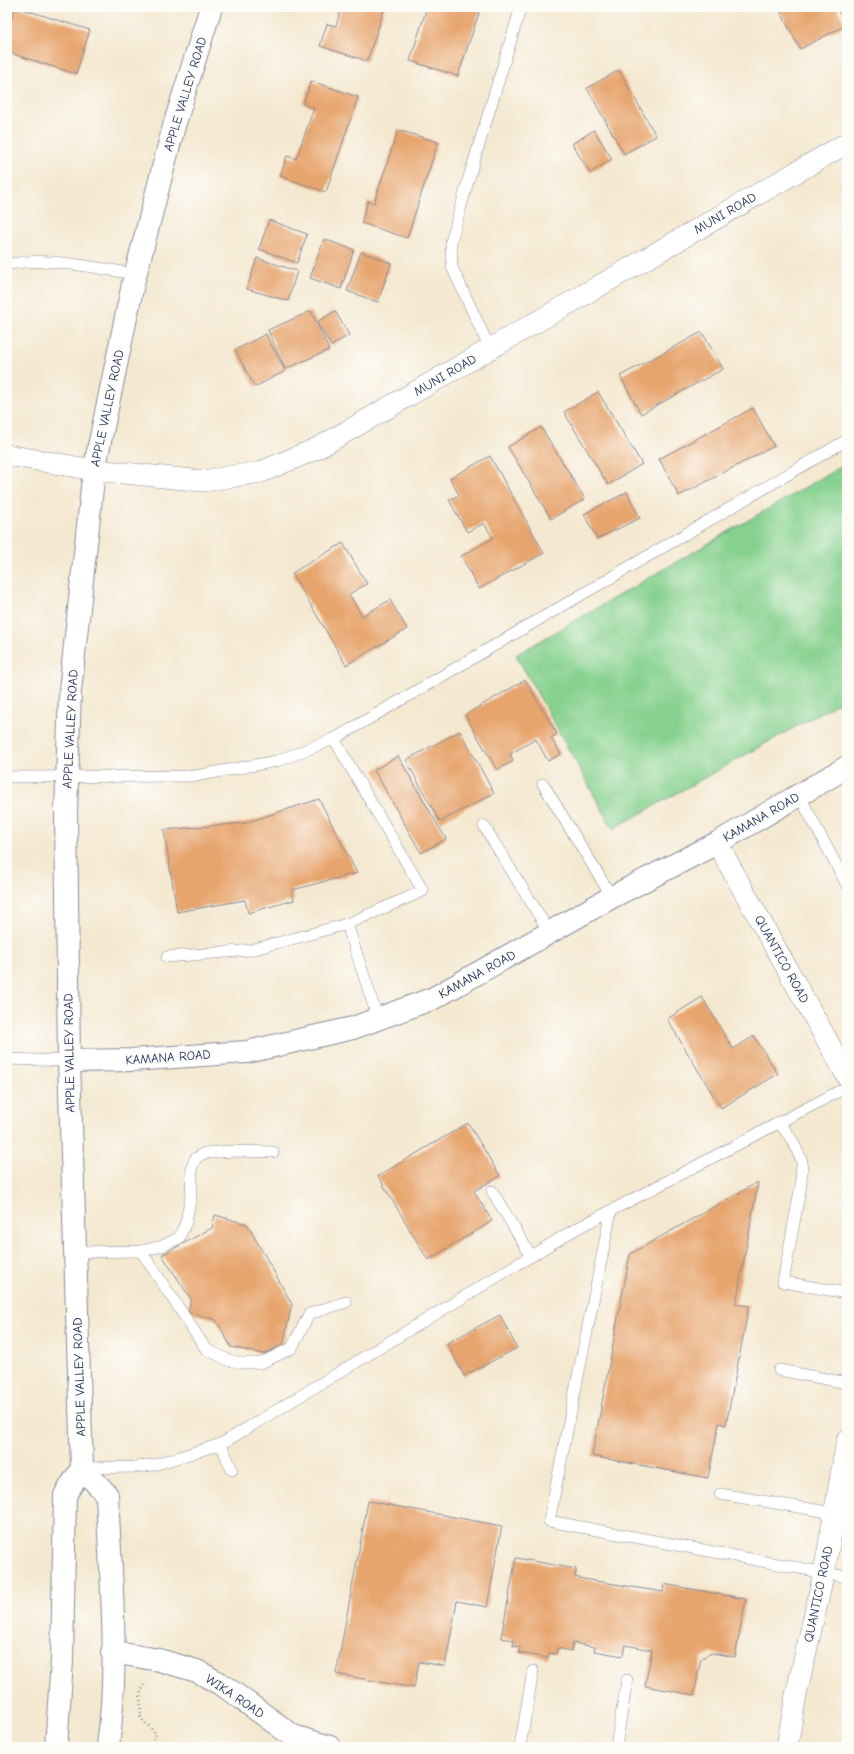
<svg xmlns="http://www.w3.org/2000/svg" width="854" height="1754" font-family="'Comic Neue',sans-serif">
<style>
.green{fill:#86d18e;stroke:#508076}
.building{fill:#e7a56e}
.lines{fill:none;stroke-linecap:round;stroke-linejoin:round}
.service-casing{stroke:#888c97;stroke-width:12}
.minor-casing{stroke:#888c97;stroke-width:22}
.tertiary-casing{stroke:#888c97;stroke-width:24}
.path{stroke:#888c97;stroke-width:2.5;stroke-dasharray:1 3;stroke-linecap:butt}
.service{stroke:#fff;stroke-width:11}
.minor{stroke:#fff;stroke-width:21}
.tertiary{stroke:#fff;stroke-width:22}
.labels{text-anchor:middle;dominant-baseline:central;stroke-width:3.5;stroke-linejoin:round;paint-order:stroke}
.street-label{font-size:13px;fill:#1b2f5e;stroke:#fdfcf7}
</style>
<rect width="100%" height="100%" fill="#fdfcf7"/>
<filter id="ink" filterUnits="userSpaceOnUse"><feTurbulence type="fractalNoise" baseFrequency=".025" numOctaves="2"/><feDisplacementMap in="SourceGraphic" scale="8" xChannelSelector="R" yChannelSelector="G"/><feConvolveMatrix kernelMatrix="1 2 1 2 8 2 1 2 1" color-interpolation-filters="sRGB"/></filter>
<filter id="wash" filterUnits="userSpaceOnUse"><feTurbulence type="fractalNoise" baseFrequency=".012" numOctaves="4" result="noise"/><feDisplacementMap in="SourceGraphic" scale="16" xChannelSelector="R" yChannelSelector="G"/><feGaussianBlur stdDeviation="0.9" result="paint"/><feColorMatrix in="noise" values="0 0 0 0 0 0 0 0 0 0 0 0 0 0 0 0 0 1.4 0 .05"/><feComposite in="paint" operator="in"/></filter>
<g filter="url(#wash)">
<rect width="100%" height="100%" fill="#f4e8d0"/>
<polygon class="green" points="847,463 847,698 613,829 516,655"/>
<g id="blocks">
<g class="building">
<polygon points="15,7 90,30 76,74 7,52 7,33"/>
<polygon points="342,7 385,7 367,61 320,46 327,24 336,26"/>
<polygon points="427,7 481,7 458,76 410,61"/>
<polygon points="778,7 836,7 846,25 800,49"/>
<polygon points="619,70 656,136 624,154 587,88"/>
<polygon points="311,81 358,97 326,192 280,176 287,156 296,159 314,108 303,104"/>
<polygon points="398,130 438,142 407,238 361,223 368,201 374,203"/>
<polygon points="594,130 612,159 590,173 572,144"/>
<polygon points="269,220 307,234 297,263 259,249"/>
<polygon points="324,239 354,250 341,289 310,278"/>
<polygon points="361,252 391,263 378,302 347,291"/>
<polygon points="257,258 297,271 288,301 247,289"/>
<polygon points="311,311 329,350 285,369 268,330"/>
<polygon points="335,311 349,335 331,346 317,322"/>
<polygon points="702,332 723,369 641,414 620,376"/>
<polygon points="266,334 285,371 255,387 235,350"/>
<polygon points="598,392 642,464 608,485 564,412"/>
<polygon points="753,408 774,446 679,496 659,459"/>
<polygon points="541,427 585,499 551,519 508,447"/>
<polygon points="490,456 544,553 479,589 461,556 493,538 484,523 467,532 449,500 459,495 450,478"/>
<polygon points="627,492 640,518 597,539 584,514"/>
<polygon points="343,543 367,584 349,594 362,616 390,600 407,629 346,665 292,573"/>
<polygon points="525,680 557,734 551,738 561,754 548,761 536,739 510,754 513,761 497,770 465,715"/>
<polygon points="460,731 494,793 440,822 406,760"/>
<polygon points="398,756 446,839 421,853 374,770"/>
<polygon points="319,799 357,873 292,890 294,900 248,913 245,900 177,912 164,830 245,823"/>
<polygon points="702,997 733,1049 754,1036 778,1074 721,1108 667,1019"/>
<polygon points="468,1123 500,1176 474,1191 492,1221 428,1260 378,1176"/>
<polygon points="758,1182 736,1304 749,1306 726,1425 719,1423 708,1478 592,1456 630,1254"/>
<polygon points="215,1215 247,1224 292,1304 283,1344 264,1354 231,1347 216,1320 188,1312 191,1299 162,1255 212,1228"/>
<polygon points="500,1315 517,1348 464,1376 447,1343"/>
<polygon points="368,1501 502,1526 487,1607 457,1601 445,1666 419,1662 414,1688 336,1674"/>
<polygon points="516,1558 576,1569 575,1577 584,1579 663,1592 664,1584 746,1599 735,1657 711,1653 701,1659 694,1695 645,1686 652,1650 625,1645 623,1656 594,1651 595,1647 573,1643 571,1651 557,1648 556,1654 549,1653 548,1658 519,1653 520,1647 513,1646 514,1640 501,1638"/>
</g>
</g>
</g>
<g filter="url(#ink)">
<use href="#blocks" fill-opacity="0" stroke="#888c97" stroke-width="1"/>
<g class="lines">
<g class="service-casing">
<g id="service">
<path d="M7 265C44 255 98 269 136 274"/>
<polyline points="490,349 452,267 451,242 470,174 521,7"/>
<polyline points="334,739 423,891 347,924"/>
<polyline points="7,777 195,776 277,761 334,739 847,440"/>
<polyline points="543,784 612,897"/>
<polyline points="799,795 847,885"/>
<polyline points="484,826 550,933"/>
<polyline points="167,957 251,950 347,924 378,1019"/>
<polyline points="7,1059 69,1061"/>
<polyline points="779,1122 792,1140 802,1161 801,1185 783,1282 847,1293"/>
<polyline points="492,1191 531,1256"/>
<polyline points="611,1211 549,1521 847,1577"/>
<polyline points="141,1251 206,1349 228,1360 242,1363 261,1363 292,1348 309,1314 346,1302"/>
<polyline points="75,1252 141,1251 162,1246 179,1238 186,1222 191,1195 192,1167 195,1159 204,1153 235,1151 273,1152"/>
<polyline points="779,1370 847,1383"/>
<polyline points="221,1444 232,1470"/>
<polyline points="82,1468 137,1467 154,1465 221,1444 574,1230 847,1087"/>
<polyline points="720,1494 834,1513"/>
<polyline points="520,1747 533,1671"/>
<polyline points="616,1747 627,1680"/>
</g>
</g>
<g class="minor-casing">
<g id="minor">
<polyline points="7,455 94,470 203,481 261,472 318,448 847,143"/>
<polyline points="717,843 847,1076"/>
<polyline points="787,1747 796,1695 824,1573 847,1440"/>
</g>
</g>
<g class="tertiary-casing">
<g id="tertiary">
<polyline points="69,1061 131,1060 247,1052 353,1028 434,998 612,897 717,843 847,767"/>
<path d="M82 1468 107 1495C111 1578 119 1664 108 1747"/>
<polyline points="112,1652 159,1660 197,1671 224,1686 293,1736 330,1747"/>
<polyline points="56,1747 62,1661 65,1495 82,1468 69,1061 66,812 70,691 94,470 133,284 174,126 211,7"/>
</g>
</g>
<g class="path">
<polyline points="140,1717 156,1734 154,1739"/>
<polyline points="141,1717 140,1694 145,1683"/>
</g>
<use href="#service" class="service"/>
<use href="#minor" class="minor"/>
<use href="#tertiary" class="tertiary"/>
</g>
</g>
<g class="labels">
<g class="street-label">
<text transform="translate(185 94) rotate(-73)">APPLE VALLEY ROAD</text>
<text transform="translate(725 213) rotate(-30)">MUNI ROAD</text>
<text transform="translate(445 375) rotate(-30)">MUNI ROAD</text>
<text transform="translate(107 408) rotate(-78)">APPLE VALLEY ROAD</text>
<text transform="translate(70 729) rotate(-87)">APPLE VALLEY ROAD</text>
<text transform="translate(761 817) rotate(-30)">KAMANA ROAD</text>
<text transform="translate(782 959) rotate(61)">QUANTICO ROAD</text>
<text transform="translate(477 974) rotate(-29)">KAMANA ROAD</text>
<text transform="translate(69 1053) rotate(-91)">APPLE VALLEY ROAD</text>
<text transform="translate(168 1057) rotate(-4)">KAMANA ROAD</text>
<text transform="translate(79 1377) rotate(-92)">APPLE VALLEY ROAD</text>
<text transform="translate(818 1594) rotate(-78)">QUANTICO ROAD</text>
<text transform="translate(235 1696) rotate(34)">WIKA ROAD</text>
</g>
</g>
<rect width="854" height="1754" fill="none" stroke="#fdfcf7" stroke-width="24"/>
</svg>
